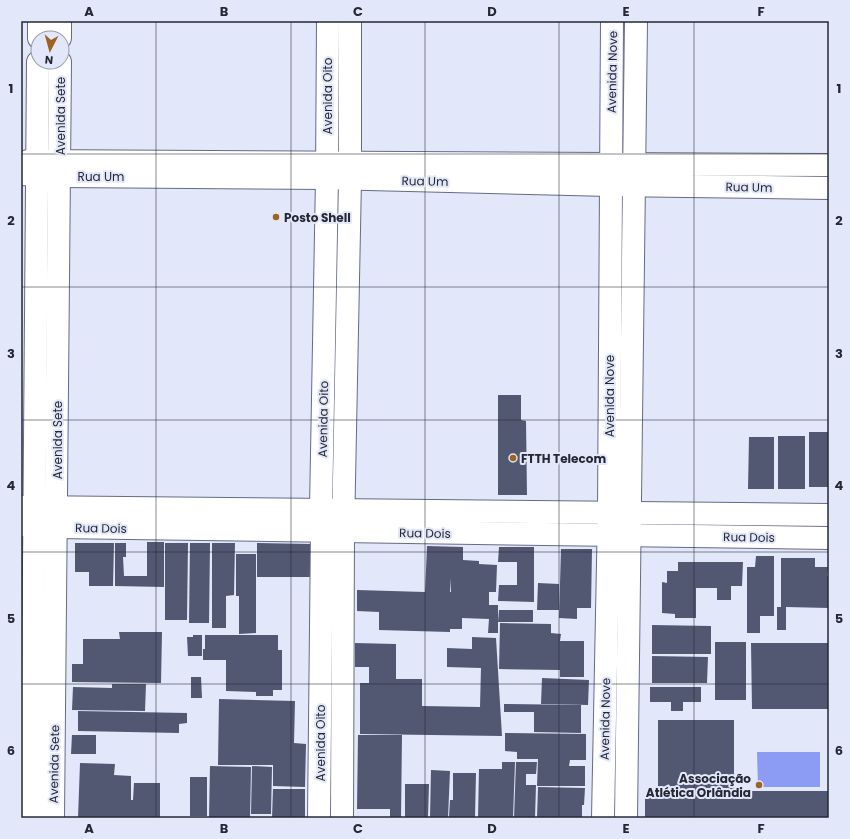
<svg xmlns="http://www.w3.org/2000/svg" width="850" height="839" font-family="Poppins,sans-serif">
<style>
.water{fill:#8c9bf3}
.building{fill:#535872;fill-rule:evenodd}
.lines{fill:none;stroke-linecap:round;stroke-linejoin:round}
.minor-casing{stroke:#656b86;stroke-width:24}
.minor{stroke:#fff;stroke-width:22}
.grid{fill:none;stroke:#252833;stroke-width:1;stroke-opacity:0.55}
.poi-dot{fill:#9d6322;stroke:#e2e7fa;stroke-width:1.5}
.labels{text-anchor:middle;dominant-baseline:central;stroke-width:4;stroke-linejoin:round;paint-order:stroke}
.street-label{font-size:12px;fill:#252833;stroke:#e2e7fa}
.poi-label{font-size:12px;font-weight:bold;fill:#252833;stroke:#e2e7fa;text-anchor:start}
.neatline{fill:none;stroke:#252833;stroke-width:1.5}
.grid-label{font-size:13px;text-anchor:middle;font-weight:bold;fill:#252833}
</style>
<rect width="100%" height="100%" fill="#e2e7fa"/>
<polygon class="water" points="757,752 820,752 820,787 758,787"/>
<g class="building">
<polygon points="498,395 521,395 521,420 526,421 527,495 498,495"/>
<rect x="809" y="432" width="20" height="55"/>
<rect x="778" y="436" width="27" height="53"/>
<polygon points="749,437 774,437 774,489 748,489"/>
<polygon points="147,542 164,542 164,587 115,586 115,543 126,543 126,557 123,557 124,576 147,576"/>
<polygon points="75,543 114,543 113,586 89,586 89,572 75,572"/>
<polygon points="165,543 188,543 187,620 165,620"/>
<polygon points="190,543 210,543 209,623 189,623"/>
<polygon points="212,543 235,543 234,595 226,596 226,628 212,628"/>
<polygon points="257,543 311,544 311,577 257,577"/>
<path d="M427 546 463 547V560L479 561V564L497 565 496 592H489V605H498V633H488L489 619 462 618V629H450V632L379 630V612L357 611V590L425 592ZM450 578 451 592H439H450Z"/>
<polygon points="499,547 534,547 534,602 498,601 499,585 517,585 517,562 498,562"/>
<polygon points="561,549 592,549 591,608 577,608 577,619 559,618"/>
<polygon points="236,554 256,554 256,633 239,634 239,596 236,596"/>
<polygon points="756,556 774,556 774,616 760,616 760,633 747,633 747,567 755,567"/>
<polygon points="781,558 815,558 815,567 828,567 827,576 829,576 829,608 786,607 786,630 777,630 777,607 781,607"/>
<polygon points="678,562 743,562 742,586 731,586 731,600 717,600 717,588 696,588 696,618 675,618 675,614 662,613 662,582 667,583 667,571 678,571"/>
<polygon points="538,583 559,584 559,610 537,610"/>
<polygon points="499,610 533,610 533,622 498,622"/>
<polygon points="500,623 551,624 551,633 561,634 560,641 584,641 584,677 560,677 560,670 499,669"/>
<polygon points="652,625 711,626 711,654 652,654"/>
<polygon points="119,632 162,632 161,683 72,682 72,664 83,664 83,639 120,639"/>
<polygon points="193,635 202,635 202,656 188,656 187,637 193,637"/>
<polygon points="205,635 278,635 278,650 282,650 282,690 273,690 273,696 256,696 256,692 226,691 226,660 203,660 203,649 205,649"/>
<polygon points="472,637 496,638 502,736 360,734 360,683 369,683 369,667 355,667 355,643 396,644 396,679 422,679 422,706 480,707 481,668 447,667 447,648 472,649"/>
<rect x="715" y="642" width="31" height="58"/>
<polygon points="751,643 829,643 829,709 752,709"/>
<polygon points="652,656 708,657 707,683 652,683"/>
<polygon points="191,677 201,677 202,698 191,698"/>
<polygon points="542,678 589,680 588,705 541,704"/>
<polygon points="112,684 146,684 145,711 72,710 73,687 112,688"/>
<polygon points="650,687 701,687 701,702 683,702 683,711 671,711 671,702 650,702"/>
<polygon points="219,699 295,701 294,743 306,744 305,787 273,786 273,765 218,765"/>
<polygon points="504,704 581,705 581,733 534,732 534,712 504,712"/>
<polygon points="78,711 187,713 187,723 179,724 179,733 78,731"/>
<polygon points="658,720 734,720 734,791 829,791 829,818 645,818 645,794 658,794"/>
<polygon points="505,733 586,734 586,760 570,760 569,766 585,766 585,786 537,786 538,759 517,759 517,752 505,751"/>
<polygon points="72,735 96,735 96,754 71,754"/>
<polygon points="358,735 402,735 401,818 390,818 390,809 357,809"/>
<polygon points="502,762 515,762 513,818 478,818 479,769 502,769"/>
<polygon points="516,762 537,762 536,774 526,774 526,785 536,785 535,818 514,818"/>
<polygon points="80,763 115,764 114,775 131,776 131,800 133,800 134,783 160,783 160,818 78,818"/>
<polygon points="210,766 251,767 250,818 209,818"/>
<polygon points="252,766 272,767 271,814 251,814"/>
<polygon points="431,770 450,771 448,818 430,818"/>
<polygon points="453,773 476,773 475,818 449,817 450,800 453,800"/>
<rect x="190" y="777" width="17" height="39"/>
<polygon points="405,784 429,784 428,818 405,818"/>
<polygon points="538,787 585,788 584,805 582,805 582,818 537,818"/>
<polygon points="273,789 305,789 305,818 272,818"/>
</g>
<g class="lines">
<g class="minor-casing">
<g id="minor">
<polyline points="39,38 39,21"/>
<polyline points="60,38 60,21"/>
<polyline points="28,161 829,165"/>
<polyline points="21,174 59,176 327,178 610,185 829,188"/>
<polyline points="21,507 829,515"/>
<polyline points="21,525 56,527 829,538"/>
<polyline points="32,818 38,62"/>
<polyline points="53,818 60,62"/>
<polyline points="319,818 322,531 321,509 327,178 328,21"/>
<polyline points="342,818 343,531 350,179 350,21"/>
<polyline points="603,818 609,512 612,21"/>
<polyline points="626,818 636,21"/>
</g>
</g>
<use href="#minor" class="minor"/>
</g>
<path class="grid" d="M156 21V818M291 21V818M425 21V818M559 21V818M694 21V818M21 154H829M21 287H829M21 420H829M21 552H829M21 684H829"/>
<g class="poi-dot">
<circle cx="276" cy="217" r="4"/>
<circle cx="513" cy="458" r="4"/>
<circle cx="759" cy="785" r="4"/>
</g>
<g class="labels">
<g class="street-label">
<text transform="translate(612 72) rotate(-89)">Avenida Nove</text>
<text transform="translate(327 96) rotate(-90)">Avenida Oito</text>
<text transform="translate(60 116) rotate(-90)">Avenida Sete</text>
<text x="101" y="176">Rua Um</text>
<text transform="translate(425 181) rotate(1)">Rua Um</text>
<text transform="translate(749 187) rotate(1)">Rua Um</text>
<text transform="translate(609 396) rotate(-90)">Avenida Nove</text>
<text transform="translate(323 419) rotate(-89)">Avenida Oito</text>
<text transform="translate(57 440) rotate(-90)">Avenida Sete</text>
<text transform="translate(101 528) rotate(1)">Rua Dois</text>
<text transform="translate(425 533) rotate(1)">Rua Dois</text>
<text transform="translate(749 537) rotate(1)">Rua Dois</text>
<text transform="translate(605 719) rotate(-89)">Avenida Nove</text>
<text transform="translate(320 743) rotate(-90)">Avenida Oito</text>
<text transform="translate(54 764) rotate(-89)">Avenida Sete</text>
</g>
<g class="poi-label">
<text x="284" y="217">Posto Shell</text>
<text x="521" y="458">FTTH Telecom</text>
<text x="751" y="778" text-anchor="end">Associação<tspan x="751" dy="14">Atlética Orlândia</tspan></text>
</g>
</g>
<rect width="850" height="839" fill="none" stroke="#e2e7fa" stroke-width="44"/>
<g transform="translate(50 50) rotate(186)"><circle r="19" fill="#e2e7fa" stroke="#969baa"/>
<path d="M0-3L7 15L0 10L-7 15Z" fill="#9d6322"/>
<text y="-6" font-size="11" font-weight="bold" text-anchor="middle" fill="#252833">N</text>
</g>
<rect x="22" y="22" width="806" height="795" class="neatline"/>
<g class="grid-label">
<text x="89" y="16">A</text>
<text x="224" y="16">B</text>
<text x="358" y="16">C</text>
<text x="492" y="16">D</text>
<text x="626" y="16">E</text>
<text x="761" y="16">F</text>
<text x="11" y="93">1</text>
<text x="839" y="93">1</text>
<text x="11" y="225">2</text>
<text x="839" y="225">2</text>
<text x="11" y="358">3</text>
<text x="839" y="358">3</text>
<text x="11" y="490">4</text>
<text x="839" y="490">4</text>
<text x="11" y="623">5</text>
<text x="839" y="623">5</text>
<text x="11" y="755">6</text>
<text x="839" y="755">6</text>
<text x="89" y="833">A</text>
<text x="224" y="833">B</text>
<text x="358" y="833">C</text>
<text x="492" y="833">D</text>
<text x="626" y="833">E</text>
<text x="761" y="833">F</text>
</g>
</svg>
